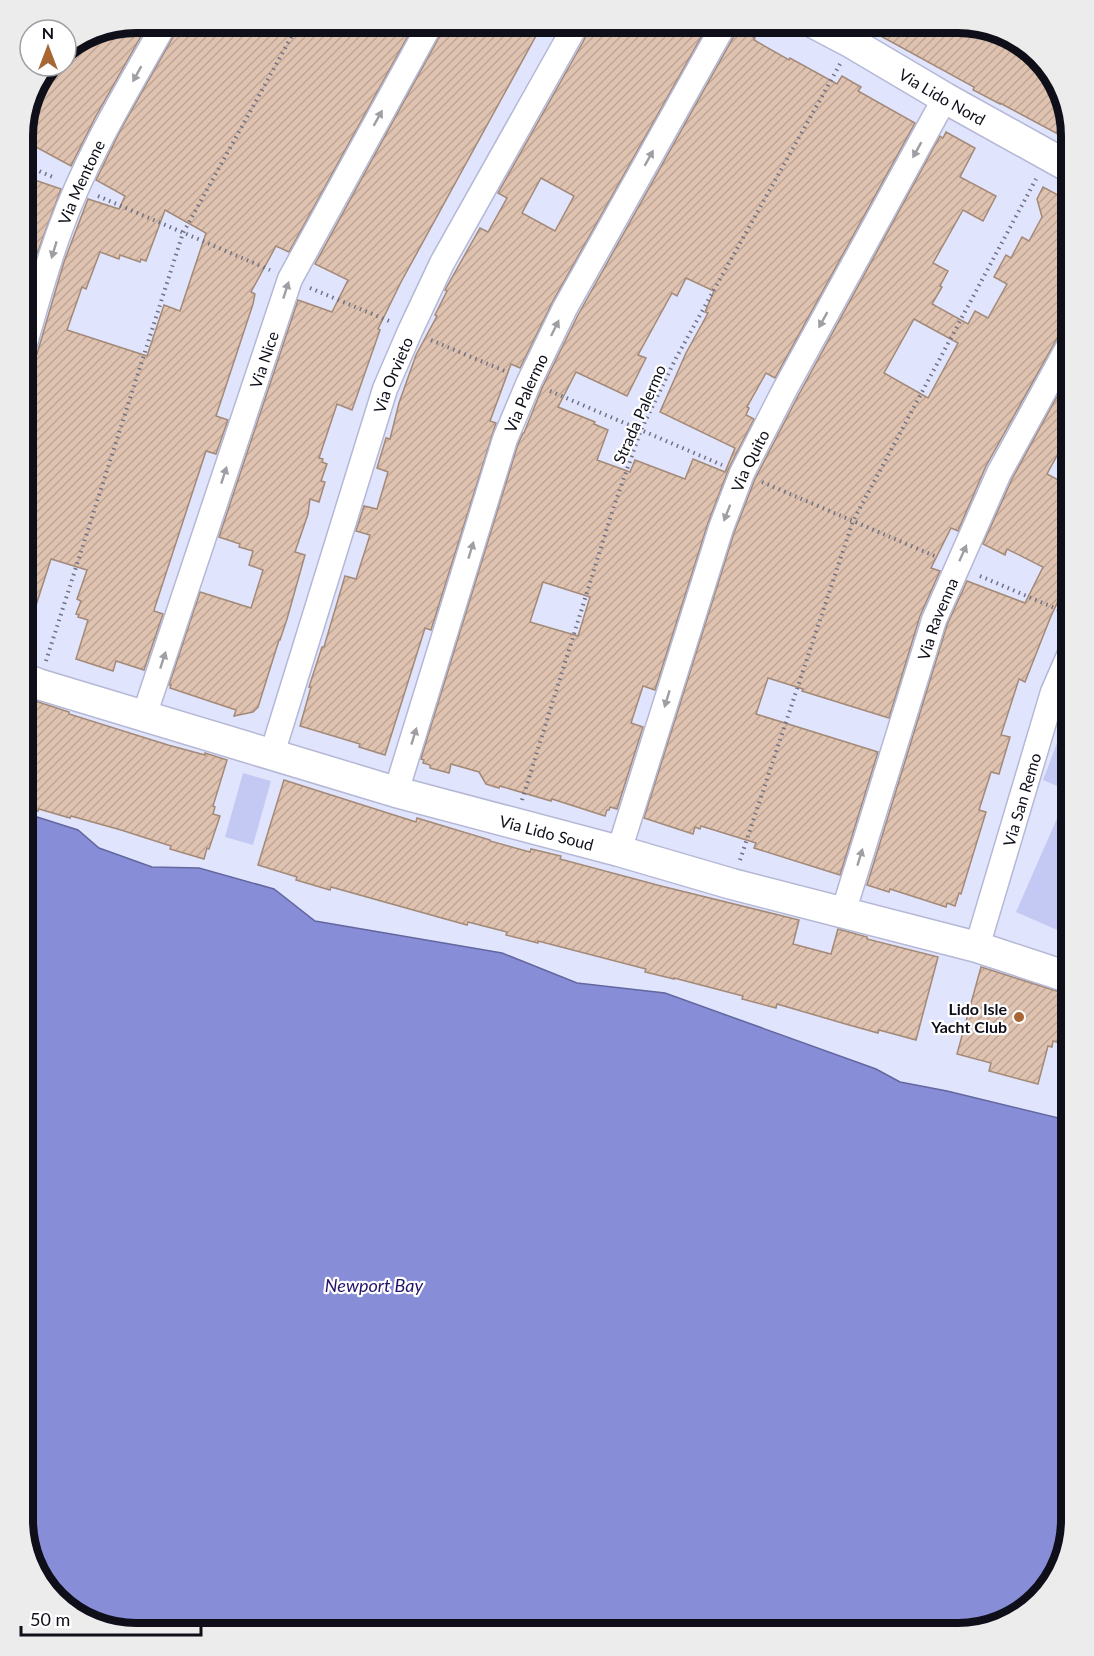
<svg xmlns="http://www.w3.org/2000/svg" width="1094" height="1656" font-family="Lato,sans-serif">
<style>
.green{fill:#c4c9f4}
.water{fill:#888dd8;stroke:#63679f;stroke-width:1.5}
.building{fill:url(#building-hatch);stroke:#a38977;stroke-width:1.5;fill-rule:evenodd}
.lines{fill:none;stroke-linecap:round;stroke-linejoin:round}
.minor-casing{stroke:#b5b8d5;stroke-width:27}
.tertiary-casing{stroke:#b5b8d5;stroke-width:33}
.path{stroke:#707283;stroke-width:4;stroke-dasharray:1.5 4.5;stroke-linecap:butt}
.minor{stroke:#fff;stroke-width:24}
.tertiary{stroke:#fff;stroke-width:30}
.oneway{fill:#9f9fa3}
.poi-dot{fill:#a76632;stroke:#fff;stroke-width:2}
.labels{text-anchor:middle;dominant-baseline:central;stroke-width:4.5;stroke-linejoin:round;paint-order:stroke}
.street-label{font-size:16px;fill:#0e0f19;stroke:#fff}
.poi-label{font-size:16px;font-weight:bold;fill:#0e0f19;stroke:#fff;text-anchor:end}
.water-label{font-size:18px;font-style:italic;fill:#23146c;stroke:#fff}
.rim{fill:none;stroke:#0e0f19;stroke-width:8}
</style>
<defs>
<pattern id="building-hatch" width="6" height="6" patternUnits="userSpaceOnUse" patternTransform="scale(1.5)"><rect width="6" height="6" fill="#dfc3b0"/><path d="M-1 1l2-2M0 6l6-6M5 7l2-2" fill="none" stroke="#bea697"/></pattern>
</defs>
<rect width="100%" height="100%" fill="#e1e4fd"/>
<g class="green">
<polygon points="1071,714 1071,936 1016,912 1069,791 1043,780 1062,730 1064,731"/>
<polygon points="243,773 271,781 253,845 225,837"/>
</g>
<polygon class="water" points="23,815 34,816 78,830 99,848 152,867 199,868 274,889 315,921 502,953 577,983 665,993 876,1069 900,1082 947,1091 1071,1121 1071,1521 1056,1577 1015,1618 959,1633 129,1633 79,1618 38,1577 23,1520"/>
<g class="building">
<polygon points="136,22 149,22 96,116 71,166 23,140 23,129 51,66 66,66 66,49 93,31"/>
<path d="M179 23H415L289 252 276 246 251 292 255 294 253 304 216 416 228 420 216 454 206 451 155 607 154 611 163 614 144 670 116 661 113 671 76 659 88 620 78 617 79 615 76 614 81 601 77 599 87 570 51 559 27 633 23 632V367L24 364 32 361 37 354 64 262 88 199 119 209 125 196 96 180 121 129 177 30ZM165 210 206 233 180 311 164 305 147 356 67 330 82 287 86 289 100 252 119 259 120 255 140 262 141 259 146 261Z"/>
<polygon points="445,23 543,23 401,282 378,329 380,330 352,410 337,404 319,458 323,459 322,462 327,464 321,481 325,482 319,502 310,499 308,514 295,552 305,555 287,619 280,640 279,640 258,707 253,712 234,716 236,710 170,688 171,685 169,685 200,592 251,608 263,570 249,565 253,551 239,547 240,544 219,537 298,300 332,312 348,280 315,264 443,30"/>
<path d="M592 23H709L553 301 520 368 511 364 490 421 496 423 431 630 425 628 385 755 359 747 360 744 300 726 311 687H309L322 647H324L345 576 356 579 370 535 356 531 364 506 377 509 388 472 377 468 386 438 390 439 399 403 416 355 437 316 435 315 447 291 445 290 480 228 488 232 507 198 498 193 583 42ZM541 178 574 196 555 231 522 213Z"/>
<polygon points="857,23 965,23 1021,41 1056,79 1071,136 1071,141 1000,103 1000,104 973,90 974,87"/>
<path d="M738 29 755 38 754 40 789 60 790 58 837 84 842 76 861 87 858 91 915 123 775 378 766 373 747 407 749 408 746 415 754 419 729 468 708 523 655 690 643 686 631 723 643 727 617 809 610 807 609 810H607L605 816 552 799 551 801 500 786 499 788 486 784 479 772 451 764 449 773 430 768V765L423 763 424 760 421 759 422 755 518 444 523 433H524L542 388 578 315ZM686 278 714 291 705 312 708 313 686 353 660 412 735 448 725 472 693 459 685 479 635 460 630 472 597 460 608 430 594 424 595 422 558 407 576 372 627 396 646 358 638 355 672 293 677 296ZM543 582 590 597 578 636 530 622Z"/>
<path d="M946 132 975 148 960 177 996 196 983 221 963 210 933 263 948 271 940 286 942 287 932 304 968 324 975 311 988 318 1007 284 994 277 1006 255 1011 258 1022 237 1029 241 1042 217 1037 199 1043 187 1071 202V328L1064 330 1059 335 986 466 958 531 951 528 931 568 940 571 920 616 889 718 802 691 803 689 768 678 756 714 878 752 840 875 754 848 756 843 701 826 700 829 695 827 693 834 644 818 734 533 755 479 798 396 940 136 943 138ZM914 319 958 343 928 398 884 373Z"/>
<polygon points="23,176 61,189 37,254 23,249"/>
<polygon points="1071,371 1071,430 1047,474 1071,487 1071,574 1051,616 1025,682 1019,679 1001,735 1010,737 999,774 991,772 979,810 986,812 961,894 959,893 955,906 947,903 946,907 890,889 889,892 867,885 947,625 967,581 1025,603 1043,567 1007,549 1005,555 983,544 1012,479"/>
<polygon points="23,697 69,712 69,714 168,745 205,755 205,753 227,760 213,806 215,807 213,814 220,816 209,849 207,848 204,859 170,849 171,846 121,830 71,816 70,818 39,809 38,811 23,806"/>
<polygon points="284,780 416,822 417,818 490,840 490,841 530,852 531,849 561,856 560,859 661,886 799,920 793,944 831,954 838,929 867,937 867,939 938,957 916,1040 879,1030 878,1033 849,1025 777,1004 776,1008 742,999 743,996 674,978 674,979 645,972 646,969 538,941 538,943 506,935 507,932 468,922 467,925 331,887 330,890 296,880 297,877 258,865"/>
<polygon points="981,967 1066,994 1071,995 1071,1046 1053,1041 1052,1047 1048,1046 1038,1084 989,1071 991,1063 957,1054"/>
</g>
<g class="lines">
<g class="minor-casing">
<g id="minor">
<path id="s1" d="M23 350C35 309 46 267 61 227 87 155 128 89 165 23"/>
<path id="s2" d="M144 716 290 279 431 23"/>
<path id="s3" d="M272 754 385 389 410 331 442 263 577 23"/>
<path id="s4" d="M396 792 505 439 529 382 565 308 725 23"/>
<path id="s5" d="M619 851 721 528 742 473 785 389 945 98"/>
<path id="s6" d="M843 913 934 620 999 473 1071 342"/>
<path id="s7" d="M977 947 1053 692 1071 651"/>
</g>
</g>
<g class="tertiary-casing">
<g id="tertiary">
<path id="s8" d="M814 23 852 43 945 98 1071 168"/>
<path id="s9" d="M23 678 38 684 396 792 619 851 732 884 977 947 1071 978"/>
</g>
</g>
<g class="path">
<polyline points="23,164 55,178"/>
<polyline points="98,196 270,270"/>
<polyline points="310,288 389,321"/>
<polyline points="431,340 507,372"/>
<polyline points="550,391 722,465"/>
<polyline points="762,482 937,557"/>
<polyline points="980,576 1071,615"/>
<polyline points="46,661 183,233 299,23"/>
<polyline points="522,800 614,506 641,430 676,358 840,64"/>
<polyline points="740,860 853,521 1036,179"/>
</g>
<use href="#minor" class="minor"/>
<use href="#tertiary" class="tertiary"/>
</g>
<defs><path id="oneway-solid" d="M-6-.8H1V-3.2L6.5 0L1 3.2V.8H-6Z" transform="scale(1.5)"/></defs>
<g class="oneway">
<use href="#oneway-solid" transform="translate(137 74) rotate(119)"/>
<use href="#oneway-solid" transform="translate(378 118) rotate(-61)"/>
<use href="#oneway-solid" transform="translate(917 150) rotate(119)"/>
<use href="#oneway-solid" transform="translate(649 158) rotate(-61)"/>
<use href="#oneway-solid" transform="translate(54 250) rotate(107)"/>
<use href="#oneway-solid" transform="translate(286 290) rotate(-72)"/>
<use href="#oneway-solid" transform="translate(823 320) rotate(119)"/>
<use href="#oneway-solid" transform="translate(555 328) rotate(-64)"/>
<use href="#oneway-solid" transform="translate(224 475) rotate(-72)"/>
<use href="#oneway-solid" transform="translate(727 513) rotate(111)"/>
<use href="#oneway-solid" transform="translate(471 550) rotate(-73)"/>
<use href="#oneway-solid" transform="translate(963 553) rotate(-66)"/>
<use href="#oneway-solid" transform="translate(163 660) rotate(-72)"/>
<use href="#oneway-solid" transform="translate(667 699) rotate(107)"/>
<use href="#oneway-solid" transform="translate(414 736) rotate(-73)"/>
<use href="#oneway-solid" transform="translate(860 857) rotate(-73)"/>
</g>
<circle class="poi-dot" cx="1019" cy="1017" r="6"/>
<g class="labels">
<g class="street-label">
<text stroke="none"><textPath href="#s8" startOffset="148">Via Lido Nord</textPath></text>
<text stroke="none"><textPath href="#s1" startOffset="178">Via Mentone</textPath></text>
<text stroke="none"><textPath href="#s2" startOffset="376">Via Nice</textPath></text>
<text stroke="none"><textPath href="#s3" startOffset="398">Via Orvieto</textPath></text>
<text stroke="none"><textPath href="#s4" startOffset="420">Via Palermo</textPath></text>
<text transform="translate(639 414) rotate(-66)">Strada Palermo</text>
<text stroke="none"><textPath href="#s5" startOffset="412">Via Quito</textPath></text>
<text stroke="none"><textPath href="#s6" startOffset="309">Via Ravenna</textPath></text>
<text stroke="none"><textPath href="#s7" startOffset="154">Via San Remo</textPath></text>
<text stroke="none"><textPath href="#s9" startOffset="546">Via Lido Soud</textPath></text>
</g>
<g class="poi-label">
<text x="1007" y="1008">Lido Isle<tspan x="1007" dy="18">Yacht Club</tspan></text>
</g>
<g class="water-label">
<text x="374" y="1285">Newport Bay</text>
</g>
</g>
<path d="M0 0H1094V1656H0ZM136 33H958A103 103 0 0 1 1061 136V1520A103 103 0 0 1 958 1623H136A103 103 0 0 1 33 1520V136A103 103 0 0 1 136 33Z" fill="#ececed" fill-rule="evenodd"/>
<path class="rim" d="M136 33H958A103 103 0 0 1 1061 136V1520A103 103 0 0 1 958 1623H136A103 103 0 0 1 33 1520V136A103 103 0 0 1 136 33Z"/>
<g transform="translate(48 48)"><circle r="28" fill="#ffffff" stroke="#9f9fa3" stroke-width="1.5"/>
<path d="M0-4.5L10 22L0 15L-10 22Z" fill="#a76632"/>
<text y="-9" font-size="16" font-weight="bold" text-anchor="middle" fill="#0e0f19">N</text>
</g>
<path d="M21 1626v9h180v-9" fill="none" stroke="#0e0f19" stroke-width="3"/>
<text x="30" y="1626" font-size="18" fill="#0e0f19" stroke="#ffffff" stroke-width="4.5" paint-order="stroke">50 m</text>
</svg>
